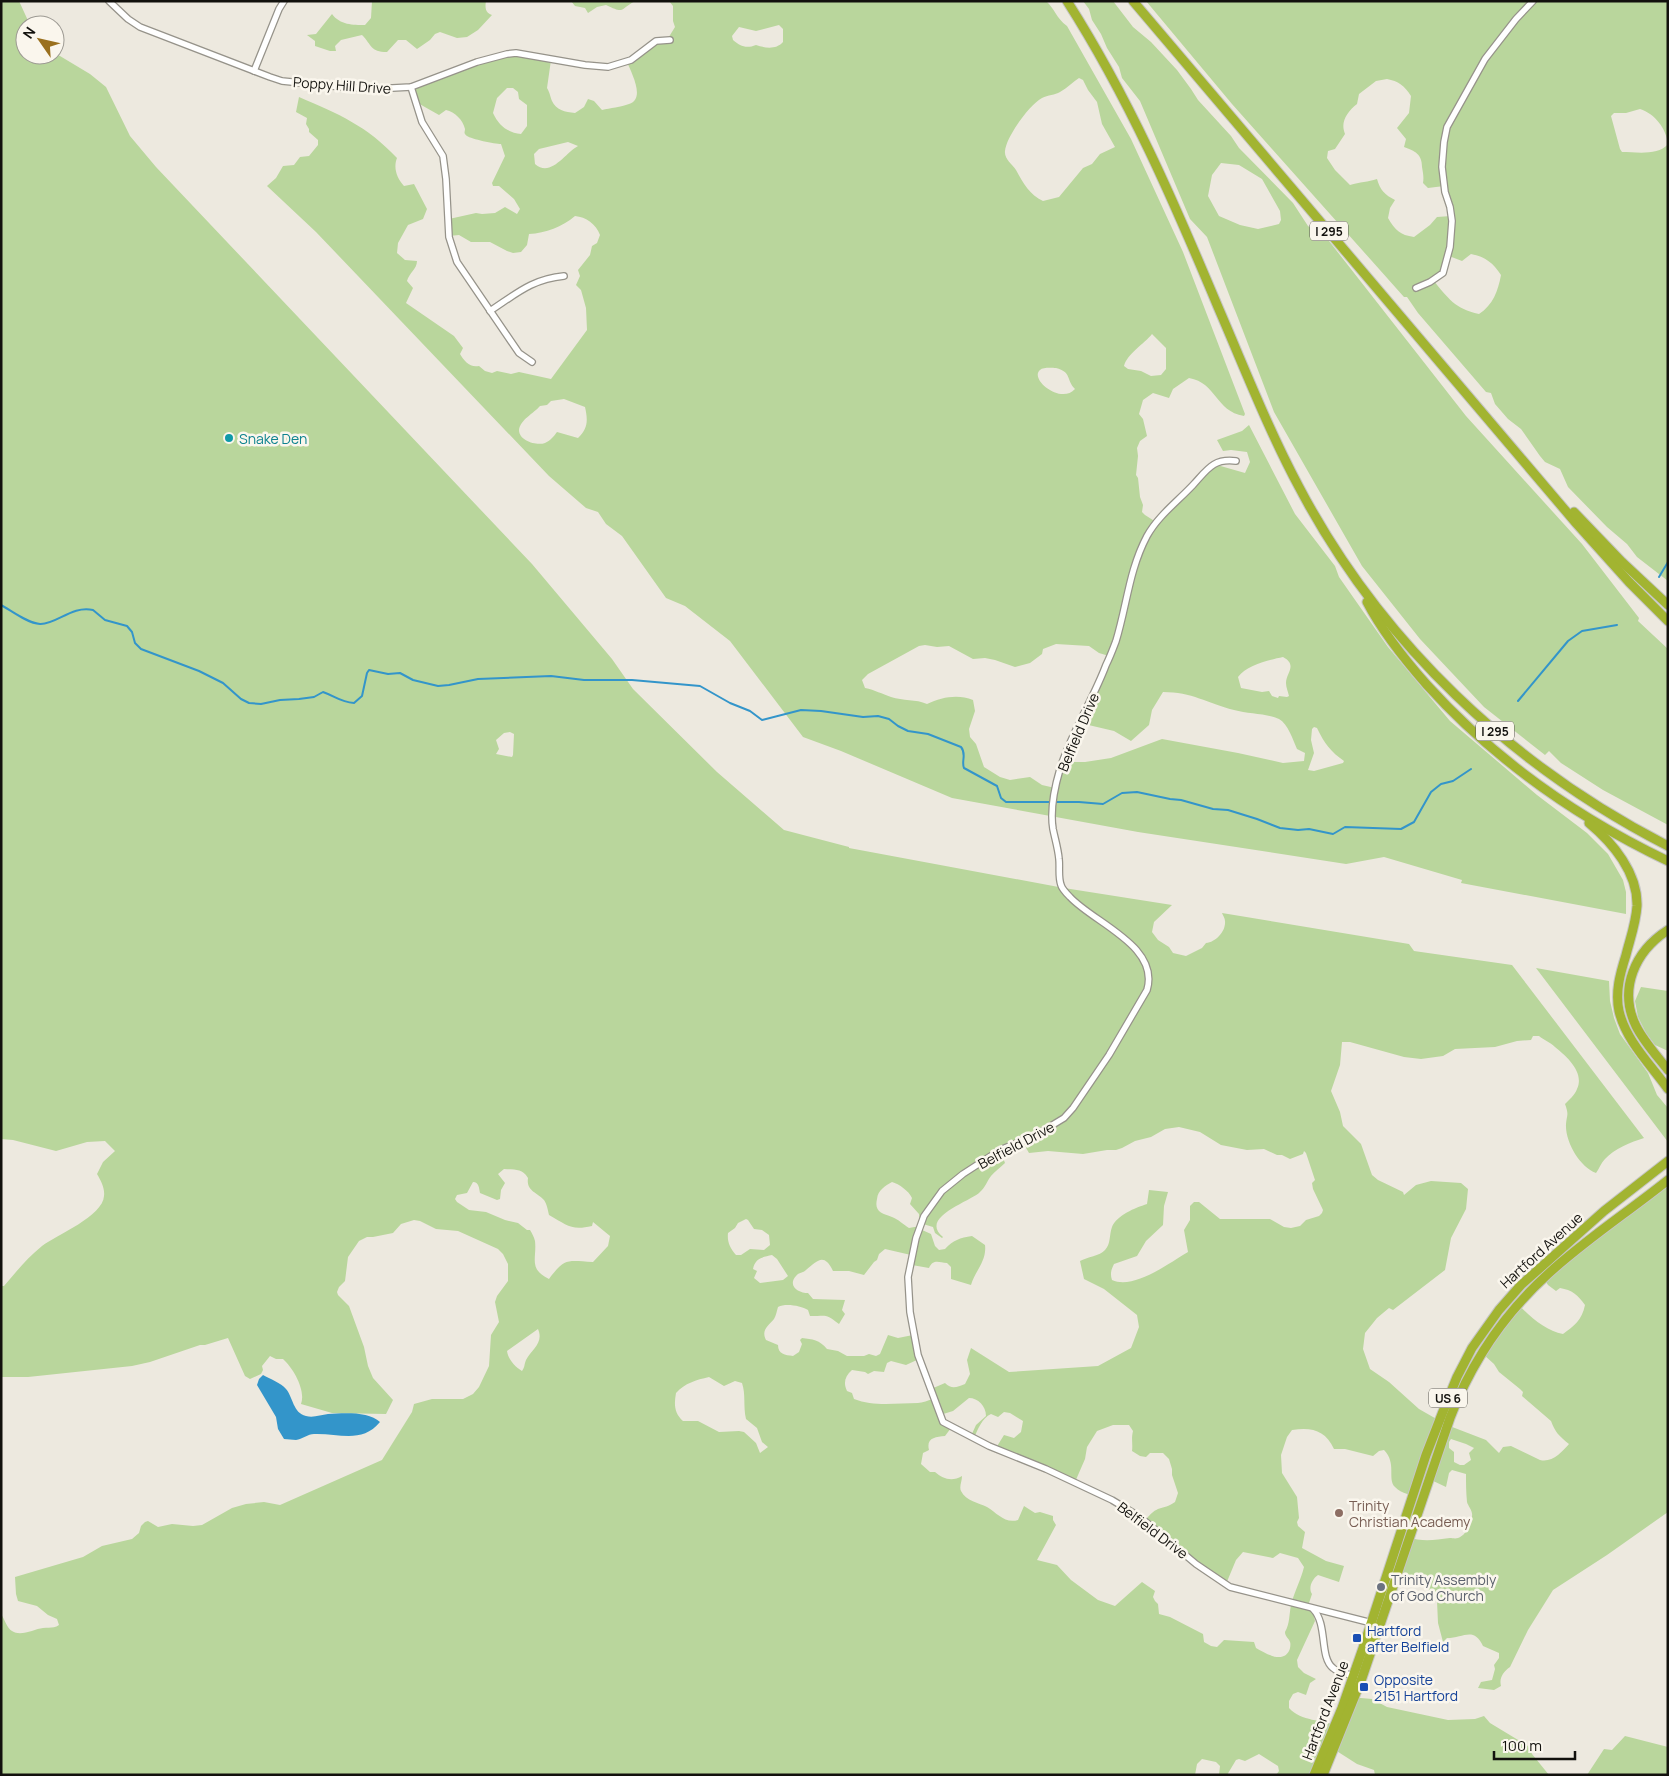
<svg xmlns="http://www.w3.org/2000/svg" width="1669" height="1776" font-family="Manrope,sans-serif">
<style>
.green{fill:#b9d69c;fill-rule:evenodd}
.water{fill:#3395ca}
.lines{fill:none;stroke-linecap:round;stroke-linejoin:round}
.stream{stroke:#3395ca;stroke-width:2}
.minor-casing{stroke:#96938a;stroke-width:8}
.highway-casing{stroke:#c6c6c5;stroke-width:11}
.minor{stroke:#fff;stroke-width:5.5}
.highway{stroke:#a2b431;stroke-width:9}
.culture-dot{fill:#0f9aa8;stroke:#faf6ed;stroke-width:2}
.education-dot{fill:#8d6e63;stroke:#faf6ed;stroke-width:2}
.worship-dot{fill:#6b7280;stroke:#faf6ed;stroke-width:2}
.transit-dot{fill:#1a4fb4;stroke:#faf6ed;stroke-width:2}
.labels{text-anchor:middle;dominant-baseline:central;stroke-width:5;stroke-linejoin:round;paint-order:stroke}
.shield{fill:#faf6ed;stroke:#585650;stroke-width:1}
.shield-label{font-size:12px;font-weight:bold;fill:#12110d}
.street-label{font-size:14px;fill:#12110d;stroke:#faf6ed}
.culture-label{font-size:14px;fill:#0d838f;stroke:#faf6ed;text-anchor:start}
.education-label{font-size:14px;fill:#785e54;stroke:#faf6ed;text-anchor:start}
.worship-label{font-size:14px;fill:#5b616d;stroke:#faf6ed;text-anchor:start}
.transit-label{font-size:14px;fill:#164399;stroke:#faf6ed;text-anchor:start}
</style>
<rect width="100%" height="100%" fill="#ede9df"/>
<g class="green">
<path d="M1 1H19L30 25H25V55H55V53L90 74 106 87 130 136 156 167 532 564 612 659 633 689 717 772 784 830 849 847V848L1064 888 1172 905 1154 922 1152 932 1158 940 1169 947 1173 953 1186 956 1202 948 1206 943C1216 942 1226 931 1225 921 1225 918 1223 916 1222 913L1409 944 1414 951 1512 965 1644 1138C1631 1142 1614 1149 1605 1159 1601 1163 1599 1169 1596 1173 1580 1167 1565 1142 1566 1124 1567 1114 1569 1115 1565 1104 1569 1100 1575 1095 1577 1089 1585 1072 1566 1056 1555 1047 1550 1042 1544 1040 1539 1036H1533L1531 1040 1517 1041 1495 1047 1455 1049 1443 1056 1421 1059 1404 1057 1350 1042H1342L1340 1065 1331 1091 1340 1112 1343 1126 1361 1144 1372 1175 1378 1180 1403 1192 1404 1195 1416 1185 1431 1181 1461 1183 1468 1189 1466 1209 1451 1238 1445 1270 1393 1310 1389 1308 1377 1318 1365 1333 1363 1349 1370 1369 1389 1382 1419 1409 1447 1425 1486 1440 1499 1453 1503 1447 1511 1446 1540 1460C1552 1463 1562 1452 1569 1444 1559 1436 1555 1432 1551 1421L1522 1396 1523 1392 1520 1389 1499 1372 1494 1364 1484 1355 1490 1334 1515 1301C1527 1314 1545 1331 1563 1334 1574 1326 1582 1320 1585 1305 1578 1295 1572 1290 1560 1288L1556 1291 1548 1285 1541 1274 1668 1183V1512L1607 1555 1553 1590 1528 1630 1510 1667C1503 1672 1499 1678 1501 1686L1494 1690 1478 1688 1481 1682 1492 1680 1495 1669 1494 1665 1499 1658V1653L1483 1646C1474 1626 1463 1638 1447 1638L1443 1642 1438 1623 1437 1601 1432 1592 1414 1581 1395 1573 1407 1537C1423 1542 1434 1540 1450 1538 1452 1538 1455 1539 1458 1538 1465 1536 1472 1524 1472 1516 1473 1511 1468 1506 1467 1502 1466 1492 1466 1484 1466 1474L1452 1470 1449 1473 1446 1487 1429 1479 1421 1498C1413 1495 1401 1494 1395 1487 1387 1479 1397 1463 1384 1450L1379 1451 1373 1456 1345 1449H1334C1325 1430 1312 1427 1292 1430L1287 1437 1281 1455 1282 1473 1297 1497 1299 1518 1297 1522 1298 1526 1305 1532 1302 1548 1326 1561 1344 1566 1339 1582 1318 1575C1312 1579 1308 1588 1312 1594L1308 1606 1312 1608 1315 1621 1297 1660 1298 1667 1304 1673 1316 1679 1310 1683 1306 1695 1298 1692 1293 1694 1289 1701V1708C1302 1722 1321 1719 1338 1726L1350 1697 1372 1699 1387 1707 1448 1720 1475 1719 1484 1716 1490 1723 1528 1746 1532 1754 1549 1775H1375L1374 1770 1357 1764 1332 1748 1320 1775H1276L1279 1771 1278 1766 1259 1754 1245 1761 1239 1759 1236 1760 1227 1775H1219L1220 1766 1216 1762 1202 1759 1197 1764 1195 1775H1V1614C5 1620 7 1628 12 1631 21 1637 34 1629 43 1628 49 1627 54 1629 59 1625L57 1619 48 1615 37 1606 18 1601 16 1594 15 1577 83 1557 102 1546 132 1539 139 1533 141 1526 145 1522 148 1521 158 1527 172 1524 193 1526 202 1525 232 1508 246 1504 264 1502 280 1505 382 1460 412 1412 414 1404 432 1399H463L473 1394 479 1387 489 1366 491 1335 499 1322 495 1302 497 1296 508 1281V1264L503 1254 498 1249 458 1231 436 1229 420 1221 414 1220 401 1224 393 1233 373 1237H367L359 1241 348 1257 345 1281 339 1287 337 1292 338 1295 349 1306 364 1347 368 1366 373 1378 393 1400 386 1414 332 1413 301 1404C306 1391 294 1369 283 1359H276L270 1356 262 1366 263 1370 261 1374 250 1379 245 1376 228 1338 205 1345H200L150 1362 132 1366 28 1377H1V1286H4C16 1272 27 1258 42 1246 57 1235 103 1216 104 1196 105 1188 101 1181 97 1174L103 1162 115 1151 105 1141 87 1142 56 1151 13 1140 1 1139ZM510 732 514 734 513 755 512 757 496 754 499 749 496 740 504 733ZM1179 1127 1200 1132 1221 1145 1247 1150 1264 1149 1277 1155H1282L1290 1159 1303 1154 1304 1151 1306 1153 1315 1180 1312 1183 1313 1189 1323 1210 1322 1213 1319 1216 1306 1220 1300 1226 1291 1228 1284 1227 1270 1219H1220L1199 1202H1194L1190 1206V1220L1184 1230 1188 1252C1169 1263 1134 1290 1112 1280 1110 1274 1111 1270 1114 1264L1137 1256 1146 1241 1163 1225 1164 1206 1168 1192 1149 1190 1147 1204C1135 1208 1117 1215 1112 1227 1109 1235 1111 1244 1105 1250 1100 1256 1087 1257 1080 1261L1084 1279 1104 1289 1137 1315 1139 1327 1131 1348 1098 1366 1009 1372 971 1348 967 1360 970 1374 965 1384C957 1387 952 1390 945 1383L931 1389 933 1399C929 1400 922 1403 918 1403 897 1403 874 1407 854 1399L852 1393 847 1391C843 1383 845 1376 852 1370L865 1372 868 1374 874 1371 884 1372 887 1363 891 1361 906 1365 919 1359 913 1335 898 1338 888 1335 880 1354 876 1356 869 1354 864 1356H847L838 1351 827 1349C820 1340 812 1339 802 1338L800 1340 802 1344 799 1352 793 1356C785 1355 778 1354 778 1345L766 1340C761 1330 768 1326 774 1319 776 1316 777 1310 778 1307 786 1303 801 1306 808 1310L810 1316C827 1316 825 1313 839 1324L845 1314 842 1310 845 1300 813 1299 808 1293C799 1293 787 1286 796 1276 799 1272 803 1273 806 1270 817 1261 824 1252 833 1271H849L864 1275 874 1262 877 1260 879 1254 885 1249 911 1255 912 1265 929 1268C933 1259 938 1262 947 1263L951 1267V1279L971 1285C975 1271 987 1261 985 1245L972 1236C960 1238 953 1240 945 1249L939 1250 935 1246 931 1234 920 1229 923 1224 933 1227 935 1233 942 1238 943 1237C918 1217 972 1201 980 1192 985 1188 987 1181 991 1176 995 1171 1001 1167 1005 1163L1000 1150 1022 1141 1029 1153 1048 1151 1083 1154 1107 1150H1116L1122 1148 1135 1141 1151 1137 1165 1129ZM504 1169C515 1170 522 1168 528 1178 526 1191 537 1192 544 1200 547 1204 548 1211 549 1215 567 1225 571 1231 592 1226L593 1222 610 1236 608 1246 593 1262C568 1261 565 1257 549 1279 528 1269 537 1258 535 1241 534 1237 532 1233 530 1230H527L518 1223 505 1220 486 1212 469 1210 457 1202 455 1199 457 1195 467 1193 473 1182C479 1182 479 1188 480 1193L497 1200 500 1199 501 1190 505 1183 498 1174ZM892 1182C899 1184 909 1191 912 1198L910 1204 919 1214 920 1226 909 1228C904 1225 898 1219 892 1217 882 1213 874 1212 877 1199 878 1190 885 1186 892 1182ZM746 1219 748 1220 754 1229 762 1230 769 1235 770 1245 764 1250 750 1249 741 1255H736C730 1248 727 1242 728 1233L735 1228 738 1223ZM772 1255 777 1259 788 1276 783 1280 760 1283 754 1278 757 1271 753 1269C755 1258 763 1257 772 1255ZM538 1329C544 1343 532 1349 526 1360 524 1365 525 1367 522 1371 515 1367 508 1359 507 1351ZM709 1377 724 1386 735 1381 742 1383C746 1395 743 1406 746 1419L757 1428 762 1442 768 1447 760 1453 756 1443 744 1432 739 1431 719 1432 698 1421H683C674 1413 674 1404 676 1393 685 1383 696 1380 709 1377ZM969 1398C978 1398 986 1406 986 1416L976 1425 971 1436 974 1438C978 1429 982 1418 991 1414L998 1417 1004 1412 1010 1413 1023 1421 1021 1432 1014 1438 1004 1435 996 1448 1075 1482 1085 1459 1087 1447 1097 1431 1113 1425H1129L1133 1431C1131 1439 1133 1444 1132 1451L1140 1456 1146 1457 1150 1453H1163L1169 1459 1172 1469V1475L1178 1493 1175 1502C1162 1511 1157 1504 1145 1521L1226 1584 1236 1560 1243 1552 1273 1558 1280 1553 1298 1558 1304 1567C1301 1580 1294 1592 1291 1605 1289 1615 1290 1623 1285 1632 1285 1637 1289 1638 1290 1642 1291 1644 1290 1649 1289 1651 1282 1664 1265 1653 1256 1648L1254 1642 1224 1640 1217 1647 1211 1646 1204 1642 1203 1634 1170 1617 1159 1614 1158 1604 1155 1601 1153 1597 1155 1591 1142 1582 1115 1606 1098 1600 1071 1580 1057 1565 1037 1560 1056 1525 1053 1520V1516L1040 1512 1035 1513 1024 1506 1018 1520C1005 1524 997 1513 987 1507 979 1503 966 1501 961 1491 959 1487 962 1481 962 1476 952 1482 943 1479 935 1472H930L921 1464 923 1453 929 1450C926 1438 935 1437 945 1436L951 1428 940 1415 953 1411ZM1451 1439 1466 1444 1474 1448 1469 1453 1471 1460 1464 1465H1460L1454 1462V1452L1449 1448V1442Z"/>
<path d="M372 1H486C485 7 485 13 492 15L478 30 467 37 457 38 440 32 435 34 430 40 417 49 406 40H398L387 52C370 52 372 45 362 35L341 40 335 46 336 51H330L315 46V41L307 35 316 34 332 14C340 25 353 25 365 25L371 18Z"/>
<path d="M571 1H635C619 10 625 14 606 5L597 7 588 13 585 8 575 6Z"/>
<path d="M669 1H1046C1055 9 1056 18 1067 26L1131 139 1183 252 1245 414 1244 416C1215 411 1217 383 1189 378L1173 389 1169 398 1153 393 1143 400 1139 414 1143 419 1147 436 1140 441 1137 448 1138 456 1136 475 1138 478 1140 497 1143 505 1142 512 1145 515 1156 522 1210 467 1217 465 1245 473 1250 462 1247 452 1231 450 1223 451 1217 440 1242 431 1249 425 1295 514 1335 566 1339 577 1388 647 1450 721 1537 795 1587 833 1608 854 1623 880 1626 892V914L1461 883 1462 880 1384 857 1346 864 1138 832 952 798 841 751 803 737 730 641 685 606 666 598 622 536 606 524 598 512 586 508 549 476 316 232 267 186 276 178 283 166 294 165 300 157 309 156 318 145V140L309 132V129L306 124 307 118 296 112 299 97C339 114 367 126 397 158 393 168 397 178 404 186L414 184 427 209 423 219 408 225 398 243 397 253 405 260 417 261C417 269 409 273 407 281L413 288 406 303 454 336 463 348 460 354C464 361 470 368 479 366L485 371 492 373 497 371 511 374 519 372 551 379 587 330 586 308 581 290 576 285 580 276 578 270 590 255 592 246 597 243 600 235C596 224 586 217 575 216 562 227 546 233 529 234L527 245 521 252 513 253 507 251 490 242H471L459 235 449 236V219L476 213 482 214 495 213 505 207 517 214 520 209 514 199 499 186H493L492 183 505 156 501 144C495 144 471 139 467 136 463 133 465 132 465 129 463 120 455 112 446 110L439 115 416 102 414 89 496 58 518 55 551 60 547 88C550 93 550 96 552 101 556 110 565 112 575 113L584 107 588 99 594 101 602 110C610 108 621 107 629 104 646 99 631 72 627 62L658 39 667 40 675 27 673 21V6ZM779 25 783 29V42C776 50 765 48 756 45 746 49 740 46 733 40L732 36 739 27 756 31ZM1079 78 1083 80 1088 90 1097 102 1102 124 1115 147 1100 154 1092 164 1083 168 1059 197 1043 201C1030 195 1023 183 1016 170 1012 164 1004 159 1005 151 1006 137 1030 104 1042 98 1048 95 1055 95 1060 92 1067 88 1073 82 1079 78ZM507 88H513L518 92 519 99 527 105V126L521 134C507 132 499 126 493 113L497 98ZM568 142 578 146C565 153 551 178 535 164L534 154 539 149ZM1152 334 1166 348V369L1161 375 1151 376 1141 371 1128 369 1124 366C1127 354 1144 344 1152 334ZM1056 368C1072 372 1066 380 1075 389 1061 405 1029 379 1040 370 1043 367 1052 368 1056 368ZM564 399 585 407C588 421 588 428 578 438L557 432C554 436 550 441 545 443 537 446 519 441 519 430 520 420 534 413 540 406L547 405 551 401ZM1056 644 1089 646 1099 653 1109 656 1080 723 1114 731 1131 741 1149 725 1152 710 1163 692C1192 692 1207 703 1234 710 1248 714 1265 713 1279 719 1288 724 1293 740 1297 749L1305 753 1304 761 1283 763 1238 753 1162 739 1111 758 1085 762H1063L1055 788 1042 785 1030 777 1010 780 1000 777 984 767 976 744 970 737 969 729 975 711 973 700C958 694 942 697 927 704 916 699 903 701 891 697 882 694 875 690 865 688L862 680 868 674 919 646 925 645 937 647 949 646 973 659 985 658 995 660 1015 667 1030 663 1042 654 1043 649ZM1283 657C1298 665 1286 673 1286 683 1286 687 1288 692 1289 696L1287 697 1279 696 1278 698 1272 696 1269 691 1262 692 1241 688 1238 677C1247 665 1269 660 1283 657ZM1314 727 1317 728C1324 743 1331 752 1344 761L1343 763 1314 771 1308 770 1314 753 1311 740 1312 729Z"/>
<path d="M1083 1H1113L1133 27 1151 42 1177 70 1191 89 1198 100 1231 136 1239 148 1293 203 1308 226 1329 241 1466 416 1582 544 1639 618 1638 621 1668 649V825L1603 790 1561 763 1549 751 1545 755 1484 707 1420 639 1362 566 1274 412 1207 237 1190 219 1140 101 1122 78 1119 67 1107 48 1101 34 1092 20 1089 9ZM1221 163 1239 165 1262 179 1280 211 1281 220 1279 224 1258 229 1240 225 1219 216 1208 196 1212 175Z"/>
<path d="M1146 1H1668V581L1637 557 1627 544 1607 527 1568 487 1560 469 1545 462 1540 456 1521 429 1508 419 1495 404 1491 393 1486 392 1418 313 1407 297H1404L1232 104ZM1387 79C1398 81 1405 86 1411 96L1409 113 1397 128 1406 139 1404 147C1415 151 1422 154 1422 167 1423 173 1424 177 1423 183L1428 188 1444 186 1451 216 1437 217 1430 225 1414 237C1400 235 1395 230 1388 218L1390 208 1395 200C1385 195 1380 190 1377 179 1368 182 1360 182 1350 185L1335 170 1327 158 1328 151 1335 149 1345 134C1340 122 1347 112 1357 104L1359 94 1376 81ZM1640 109C1655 114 1666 128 1668 144 1658 156 1636 152 1622 152L1620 149 1611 116 1614 113H1626ZM1471 254C1486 257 1493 263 1501 275 1498 291 1493 305 1479 314 1455 309 1448 298 1433 280L1443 271 1449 256 1462 261Z"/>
<polygon points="1536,968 1609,981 1610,1001 1614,1018 1620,1034 1648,1073 1657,1095 1668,1108 1668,1142"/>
<polygon points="1641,987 1668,991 1668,1051 1655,1045 1646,1033 1638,1017 1635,1001"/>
<polygon points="1625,1736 1668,1747 1668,1775 1587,1775 1604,1749 1612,1750"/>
</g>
<path class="water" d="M263 1375C270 1379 281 1383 286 1389 293 1397 293 1413 306 1416 313 1418 321 1415 328 1414 343 1413 369 1411 380 1422 362 1444 339 1433 314 1434 308 1434 302 1439 296 1440 292 1440 288 1439 284 1439L278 1429 276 1417 257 1385 259 1379Z"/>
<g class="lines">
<g class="stream">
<polyline points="1659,577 1668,562"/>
<path d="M1 605C12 611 27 623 40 624 56 625 72 605 93 610L105 620 127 626 132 632 135 643 141 649 199 671 223 683 241 699 249 703 261 704 280 700 299 699 314 697 323 692C335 696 340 702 354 703L362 696 367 673 369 670 388 674 400 673 413 680 438 686 449 685 478 679 551 676 584 680H632L700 686 730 703 750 711 762 720 801 710 821 711 863 717 878 716 889 719 898 726 908 731 928 734 961 747C967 754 961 761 964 768L997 786 1001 798 1006 802H1079L1103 804 1122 793 1137 792 1170 799 1181 800 1213 809 1228 810 1257 819 1280 828 1298 830 1309 829 1333 834 1345 827 1401 829 1414 822 1431 792 1441 784 1453 781 1471 769"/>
<polyline points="1518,701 1568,641 1582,631 1617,625"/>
</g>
<g class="minor-casing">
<g id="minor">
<polyline points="109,1 128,19 140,27 270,77 282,81 342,87 374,89 411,87 477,62 507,54 516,53 585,65 608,67 631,60 656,41 670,40"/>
<polyline points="254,71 279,9 284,1"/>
<polyline points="411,87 422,122 443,156 446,179 449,237 457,262 519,353 532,362"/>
<polyline points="1416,288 1430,282 1443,273 1450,247 1452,221 1450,207 1445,192 1442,167 1444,142 1447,127 1485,59 1516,19 1533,1"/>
<path d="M490 311C516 294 532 279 564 276"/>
<path d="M1236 461C1213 458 1207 470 1193 485 1177 502 1158 516 1147 536 1129 570 1127 605 1116 641 1113 649 1110 657 1106 665 1093 700 1071 733 1060 769 1055 786 1050 811 1053 829 1055 839 1058 848 1059 859 1060 867 1058 877 1061 885 1062 889 1067 894 1070 897 1094 923 1160 946 1147 990L1109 1055 1073 1108 1064 1118 1036 1135 1000 1150 963 1174 942 1191 924 1216 916 1238 908 1277 910 1312 918 1355 943 1422 989 1446 1046 1469 1112 1500 1140 1517 1196 1564 1230 1587 1372 1623"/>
<path d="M1313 1609C1328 1624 1319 1657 1333 1668 1338 1673 1348 1674 1355 1676"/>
</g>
</g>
<g class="highway-casing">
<g id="highway">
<path d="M1067 1C1129 98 1174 202 1218 307 1244 367 1268 429 1299 487 1381 643 1512 766 1668 846"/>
<polyline points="1133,1 1576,523 1629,582 1668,621"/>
<polyline points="1574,512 1622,562 1668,605"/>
<path d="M1367 602C1383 633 1405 660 1427 685 1494 759 1578 818 1668 861"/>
<path d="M1589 823C1613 843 1638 873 1637 906 1636 923 1630 939 1626 955 1620 974 1615 992 1619 1011 1626 1041 1651 1065 1668 1089"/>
<path d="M1668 930C1635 951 1618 989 1636 1026 1644 1042 1657 1056 1668 1070"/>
<polyline points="1314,1775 1342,1708 1363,1648 1426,1455 1442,1414 1457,1377 1472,1348 1499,1310 1521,1285 1604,1211 1668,1161"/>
<path d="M1323 1775 1362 1678 1450 1418C1471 1363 1504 1314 1548 1274 1585 1240 1628 1212 1668 1180"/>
</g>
</g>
<use href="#minor" class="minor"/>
<use href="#highway" class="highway"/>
</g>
<circle class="culture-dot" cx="229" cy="438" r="5"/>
<circle class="education-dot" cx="1339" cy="1513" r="5"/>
<circle class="worship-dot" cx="1381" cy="1587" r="5"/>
<g class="transit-dot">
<rect x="1352" y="1633" width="10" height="10" rx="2.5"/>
<rect x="1359" y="1682" width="10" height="10" rx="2.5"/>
</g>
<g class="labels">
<g class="shield">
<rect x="1310" y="221.5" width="38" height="19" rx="4"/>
<rect x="1476" y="721.5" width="38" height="19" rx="4"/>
<rect x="1429" y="1388.5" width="38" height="19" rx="4"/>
</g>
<g class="shield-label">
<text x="1329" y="231">I 295</text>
<text x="1495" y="731">I 295</text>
<text x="1448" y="1398">US 6</text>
</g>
<g class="street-label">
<text transform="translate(342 85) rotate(4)">Poppy Hill Drive</text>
<text transform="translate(1078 732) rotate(-67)">Belfield Drive</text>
<text transform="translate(1016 1145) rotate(-28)">Belfield Drive</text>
<text transform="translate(1541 1250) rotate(-42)">Hartford Avenue</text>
<text transform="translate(1153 1530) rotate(37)">Belfield Drive</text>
<text transform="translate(1325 1710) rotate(-69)">Hartford Avenue</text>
</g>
<g class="culture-label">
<text x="239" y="438">Snake Den</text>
</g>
<g class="education-label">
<text x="1349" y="1505">Trinity<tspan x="1349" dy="16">Christian Academy</tspan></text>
</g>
<g class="worship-label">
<text x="1391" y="1579">Trinity Assembly<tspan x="1391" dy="16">of God Church</tspan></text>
</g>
<g class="transit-label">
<text x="1367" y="1630">Hartford<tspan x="1367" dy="16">after Belfield</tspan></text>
<text x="1374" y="1679">Opposite<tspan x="1374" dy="16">2151 Hartford</tspan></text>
</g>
</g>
<rect width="1669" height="1776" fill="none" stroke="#12110d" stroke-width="5"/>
<g transform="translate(40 40) rotate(304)"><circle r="24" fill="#faf6ed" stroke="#9d9a93"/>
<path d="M0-4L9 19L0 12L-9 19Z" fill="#9a701e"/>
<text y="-8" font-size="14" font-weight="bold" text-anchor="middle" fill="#12110d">N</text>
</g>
<path d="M1494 1751v8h81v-8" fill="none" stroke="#12110d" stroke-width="2.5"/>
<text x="1502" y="1751" font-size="15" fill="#12110d" stroke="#faf6ed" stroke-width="4" paint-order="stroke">100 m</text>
</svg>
